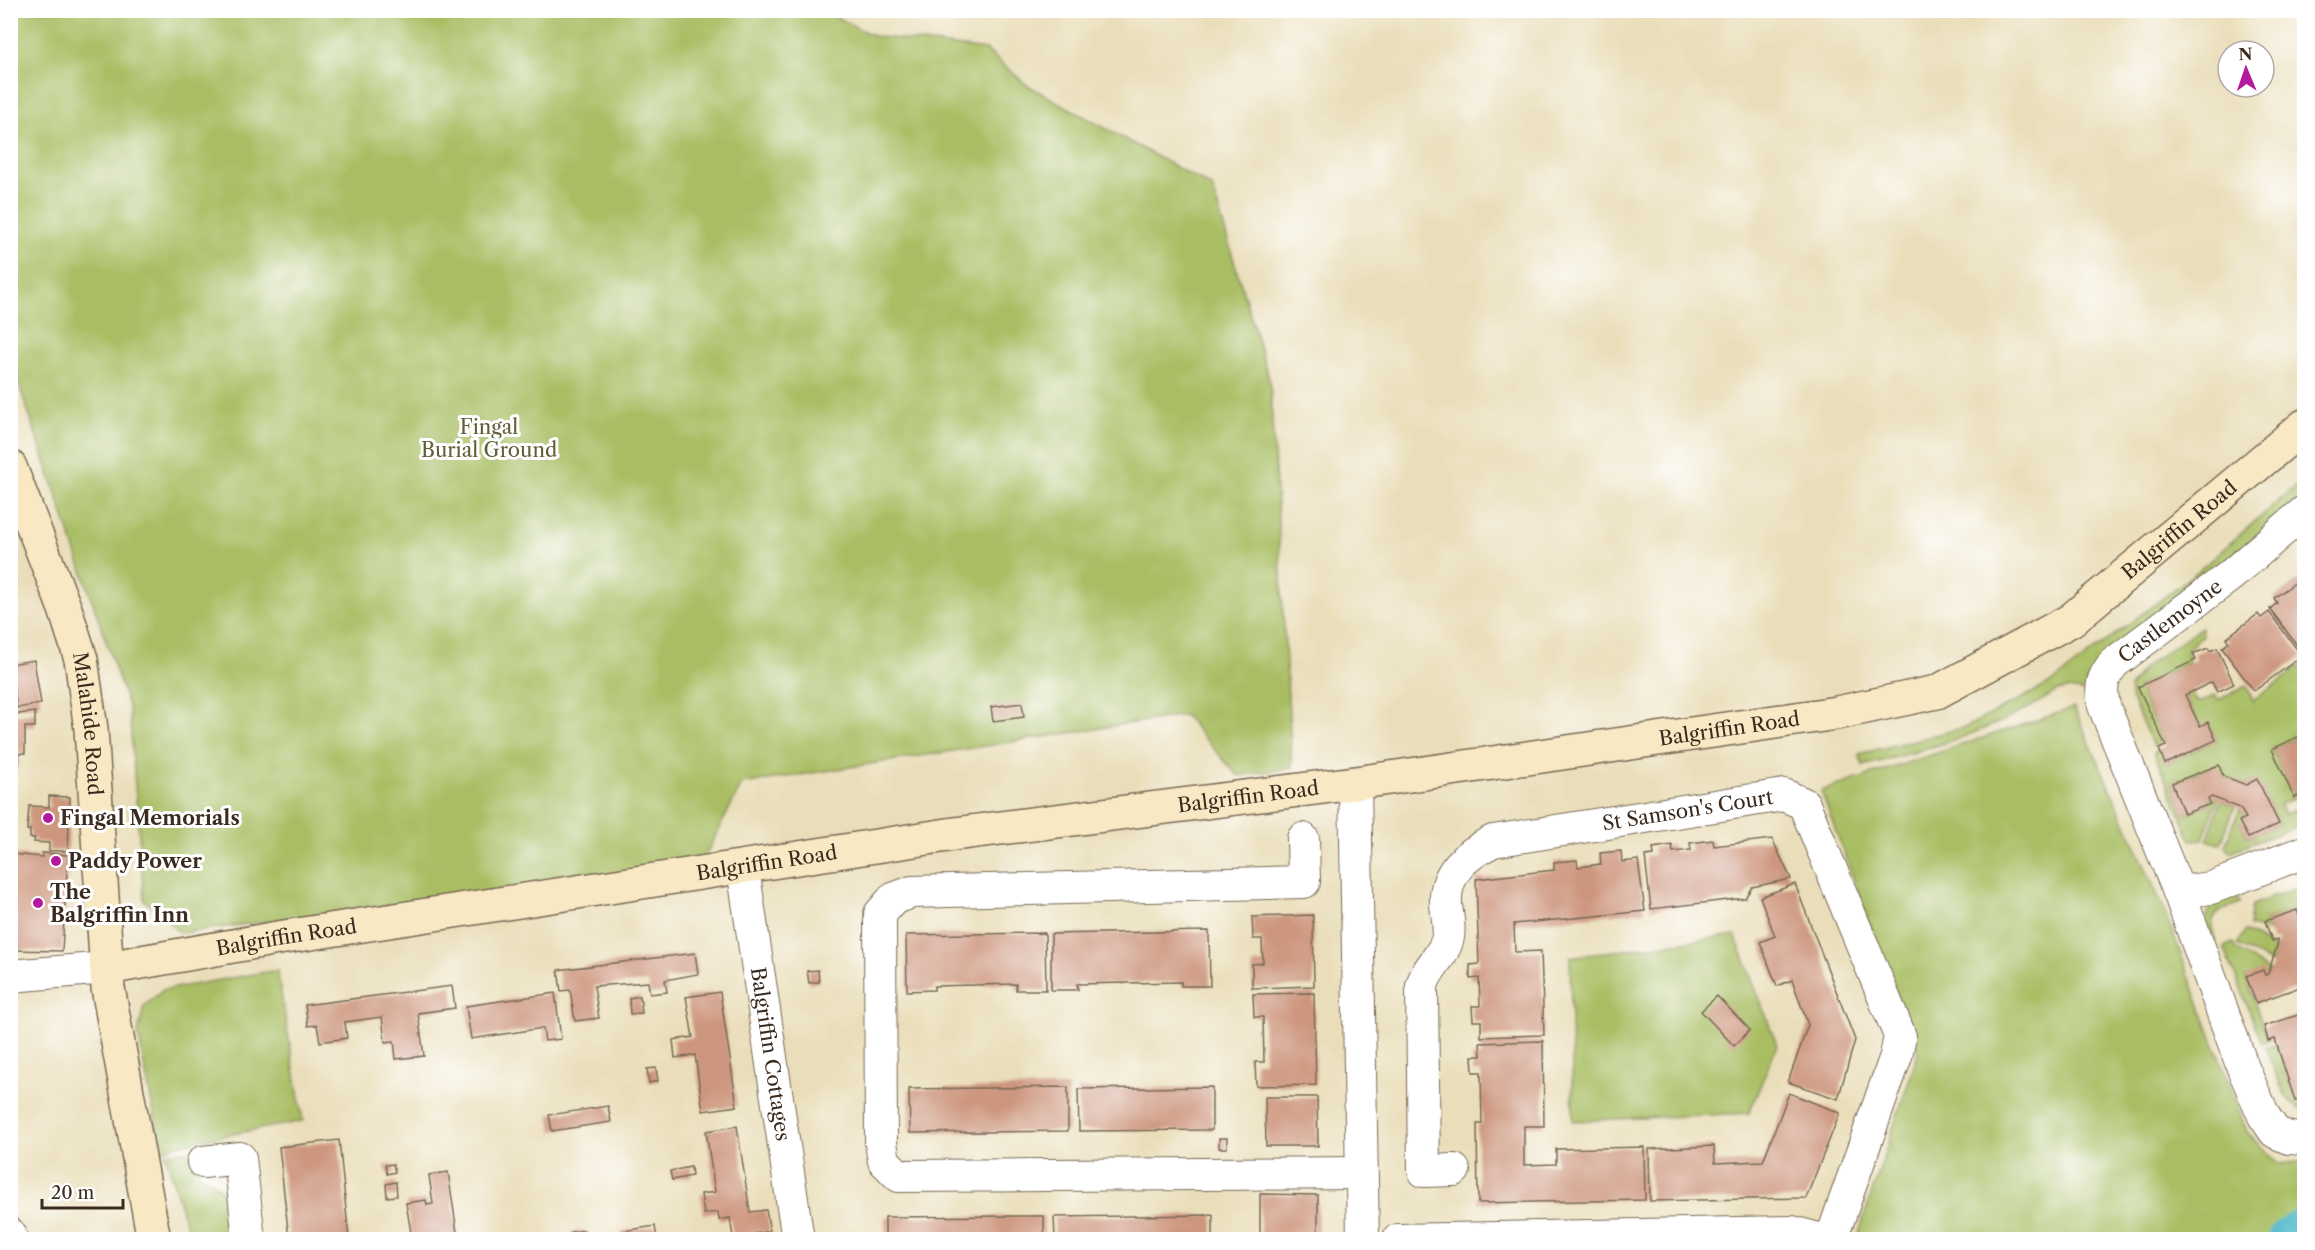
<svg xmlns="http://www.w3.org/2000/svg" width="2315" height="1250" font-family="'Libre Caslon Text',serif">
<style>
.green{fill:#a9be63;stroke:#727440;stroke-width:1.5}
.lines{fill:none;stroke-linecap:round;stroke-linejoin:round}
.river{stroke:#49b5c6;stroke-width:50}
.building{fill:#cd967e}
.minor-casing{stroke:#786955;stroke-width:34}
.secondary-casing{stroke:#786955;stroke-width:36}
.minor{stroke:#fff;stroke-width:32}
.secondary{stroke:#f8e8c3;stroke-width:33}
.poi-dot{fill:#b5179e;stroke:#fff;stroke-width:2}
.labels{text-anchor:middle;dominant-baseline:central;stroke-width:6;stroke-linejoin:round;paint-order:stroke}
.park-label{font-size:20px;fill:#625e36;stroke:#fff}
.street-label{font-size:20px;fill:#3b2a1e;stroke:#fff}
.poi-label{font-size:20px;font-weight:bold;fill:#3b2a1e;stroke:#fff;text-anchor:start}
</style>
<rect width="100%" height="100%" fill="#fff"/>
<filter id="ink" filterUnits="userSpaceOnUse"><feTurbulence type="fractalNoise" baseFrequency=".0167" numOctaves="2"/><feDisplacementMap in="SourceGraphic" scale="12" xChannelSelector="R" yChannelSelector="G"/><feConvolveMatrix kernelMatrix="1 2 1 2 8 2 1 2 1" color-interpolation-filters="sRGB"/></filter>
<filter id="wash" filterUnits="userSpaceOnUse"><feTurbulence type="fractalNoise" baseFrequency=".008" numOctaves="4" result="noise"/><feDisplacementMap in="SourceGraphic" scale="24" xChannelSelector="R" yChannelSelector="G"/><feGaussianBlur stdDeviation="1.35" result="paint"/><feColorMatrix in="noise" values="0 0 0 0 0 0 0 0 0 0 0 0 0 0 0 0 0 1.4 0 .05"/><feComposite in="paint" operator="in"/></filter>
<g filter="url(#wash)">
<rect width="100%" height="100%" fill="#eadeba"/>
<g class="green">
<polygon points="823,10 873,36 986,50 1027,85 1212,187 1270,382 1292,768 1238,776 1184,715 742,784 701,864 180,933 144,900 129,709 11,361 10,11"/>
<path d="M2304 479V496L2088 678 2086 692 2068 689 2057 691C1997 731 1932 748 1863 766L1859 754 1966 727 2053 682 2198 571Z"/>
<polygon points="2201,627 2202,635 2187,650 2189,663 2138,687 2163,741 2153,746 2131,698 2129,688 2142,669"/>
<polygon points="2304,663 2304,734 2272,749 2294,798 2279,805 2284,814 2301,808 2304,826 2302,824 2230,852 2225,846 2240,808 2246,818 2240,822 2248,838 2279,824 2257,780 2246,785 2223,776 2218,765 2172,783 2184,814 2210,804 2208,799 2212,797 2218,799 2203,839 2191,840 2154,752 2159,749 2166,764 2216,740 2208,723 2200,726 2185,695 2191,692 2196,701 2201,702 2216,695 2218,700 2247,686 2253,701"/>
<polygon points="2074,708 2163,907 2248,1134 2279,1164 2304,1161 2304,1239 1868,1240 1858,1235 1918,1053 1821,791"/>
<polygon points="2221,800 2235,806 2221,844 2207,840"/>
<polygon points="2304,885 2304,907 2265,921 2269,931 2249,926 2252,905"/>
<path d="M2236 893 2240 903C2216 912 2207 915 2216 943L2207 946C2203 914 2204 904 2236 893Z"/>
<polygon points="2245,931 2276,949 2271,963 2237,945"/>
<polygon points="1735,935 1777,1045 1749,1113 1573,1121 1570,957"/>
<polygon points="2233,943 2236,949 2269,971 2265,975 2246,977 2268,1041 2262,1043 2224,947"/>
<polygon points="277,970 303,1121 190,1142 161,1150 138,1033 144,1006 163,990"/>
<path d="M2277 1044 2296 1101 2304 1098V1111C2282 1105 2275 1067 2266 1048Z"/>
<path d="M195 1150 199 1174C233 1191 227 1205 232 1239H190L165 1153Z"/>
</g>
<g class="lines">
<polyline class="river" points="2293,1240 2304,1234"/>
</g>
<g id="blocks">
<g class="building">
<polygon points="2304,576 2304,650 2302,652 2270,609 2277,603 2274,598"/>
<polygon points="2269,612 2302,656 2254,691 2222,648 2229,642 2226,638 2258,614 2261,618"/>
<polygon points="2208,648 2210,651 2217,648 2234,684 2217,692 2212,682 2185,695 2200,726 2208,722 2216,740 2165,764 2159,749 2166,746 2138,687 2196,660 2193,654"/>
<polygon points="34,660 41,704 17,708 10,664"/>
<polygon points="1022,703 1024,717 993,721 991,707"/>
<polygon points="35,712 35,727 25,727 25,753 19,754 19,766 10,767 10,715"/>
<polygon points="2304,734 2304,797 2303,794 2294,798 2272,749"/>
<polygon points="2219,765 2223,776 2246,785 2257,779 2279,824 2248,838 2239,821 2246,818 2240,808 2212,797 2208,799 2210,804 2184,814 2172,783"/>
<polygon points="49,796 70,797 68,851 49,851 49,843 34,842 35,838 30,838 30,830 27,830 29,806 49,807"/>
<polygon points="1772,839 1791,879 1752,887 1745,898 1651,909 1645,856 1654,855 1653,848 1672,845 1673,852 1691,850 1690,843 1713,840 1714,846"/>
<polygon points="1621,851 1622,862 1638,860 1645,911 1514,924 1515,952 1541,951 1544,1035 1481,1037 1481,1021 1473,1021 1472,1006 1480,1006 1479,978 1470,979 1470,965 1479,964 1476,879 1554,870 1554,862 1577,860 1578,867 1601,864 1600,853"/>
<polygon points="42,853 68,855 62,951 10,950 10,854 42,857"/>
<polygon points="1795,884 1855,1040 1838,1099 1788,1082 1808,1025 1792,980 1777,986 1760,942 1775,936 1760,897"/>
<polygon points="2297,910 2304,930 2304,973 2300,987 2256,1003 2246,976 2263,970 2265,975 2268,974 2278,942 2277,939 2272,941 2265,921"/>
<polygon points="1313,915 1314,986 1252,988 1252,964 1263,963 1262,939 1253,939 1252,917"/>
<polygon points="1209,931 1210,986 1181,986 1181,982 1077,984 1078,990 1051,990 1051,934"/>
<polygon points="1045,933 1046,990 1016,990 1016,984 934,986 934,990 907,991 906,935"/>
<polygon points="695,953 698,974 665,980 667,992 650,994 648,982 594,986 599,1018 575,1021 570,990 561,991 558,970"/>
<polygon points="818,970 819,982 809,983 807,971"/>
<polygon points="452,986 455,1008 418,1013 424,1056 396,1059 394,1041 385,1042 382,1017 345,1022 347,1038 320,1042 317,1025 308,1026 305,1005"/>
<polygon points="720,992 737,1106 703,1111 695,1055 675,1058 673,1040 693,1037 686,997"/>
<polygon points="555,993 561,1039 545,1041 543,1028 471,1039 466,1006"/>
<polygon points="1314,993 1316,1085 1256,1086 1255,1062 1264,1062 1263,1017 1254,1017 1253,994"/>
<polygon points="640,996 642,1013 630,1014 629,998"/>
<polygon points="1717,996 1750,1030 1734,1046 1701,1011"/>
<polygon points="2304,1013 2304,1098 2295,1101 2275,1039 2268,1041 2264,1026"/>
<polygon points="1543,1041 1544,1126 1524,1126 1524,1165 1556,1164 1556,1149 1644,1147 1645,1200 1478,1203 1477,1124 1482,1124 1481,1072 1473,1072 1472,1056 1481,1056 1480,1043"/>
<polygon points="656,1068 658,1081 649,1083 647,1069"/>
<polygon points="1068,1087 1068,1131 910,1133 909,1089"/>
<polygon points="1212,1087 1212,1130 1079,1131 1078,1089"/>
<polygon points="1789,1093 1840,1113 1806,1198 1650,1201 1649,1149 1714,1146 1715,1163 1763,1161"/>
<polygon points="1265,1097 1317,1097 1318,1146 1266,1146"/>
<polygon points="608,1106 611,1122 552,1131 549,1115"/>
<polygon points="737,1126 750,1212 766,1210 770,1231 754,1234 754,1239 733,1237 730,1218 719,1220 718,1212 704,1214 701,1194 715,1192 706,1131"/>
<rect x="1219" y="1138" width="8" height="10"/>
<polygon points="339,1140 349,1239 289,1239 279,1147"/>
<polygon points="393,1164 395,1172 387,1174 385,1165"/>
<polygon points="691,1167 692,1176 672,1180 670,1171"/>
<polygon points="448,1172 458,1239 440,1239 439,1234 431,1236 432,1239 412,1239 406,1203 426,1200 427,1205 433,1204 429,1175"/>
<polygon points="396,1182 397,1196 387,1197 386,1184"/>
<polygon points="1260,1194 1318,1195 1318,1239 1260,1239"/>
<polygon points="1213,1215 1213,1239 1055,1239 1054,1217"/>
<polygon points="1019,1216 1044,1216 1044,1239 885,1239 885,1217"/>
<polygon points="655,1226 657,1239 624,1239 622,1231"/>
<polygon points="584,1230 586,1239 573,1239 571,1232"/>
</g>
</g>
</g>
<g filter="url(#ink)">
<use href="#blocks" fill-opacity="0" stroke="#786955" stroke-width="1.5"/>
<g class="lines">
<g class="minor-casing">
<g id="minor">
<path d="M2304 512 2230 576 2114 663C2102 678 2100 686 2104 706L2179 892 2243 1068 2264 1116 2275 1132 2289 1138 2304 1139"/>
<polyline points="1355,783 1363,1240"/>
<polyline points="1303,839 1304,882 912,892 893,899 880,914 881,1143 884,1161 899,1176 1361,1173"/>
<path id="s1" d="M743 868 798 1240"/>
<polyline points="2179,892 2211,888 2304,852"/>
<polyline points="10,976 107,968"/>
<polyline points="203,1162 240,1158 249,1240"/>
<path id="s2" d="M1454 1170 1424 1171 1422 986C1426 968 1445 955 1448 937 1450 927 1447 914 1446 904 1444 872 1467 854 1493 841L1784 795 1804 804 1900 1036 1896 1056 1831 1240"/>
<polyline points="10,1234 11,1240"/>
<polyline points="1398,1240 1792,1232 1822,1240"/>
</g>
</g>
<g class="secondary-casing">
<g id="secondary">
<path id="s3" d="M10 467 65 609 81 659 91 729 108 988 154 1240"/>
<path id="s4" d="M107 968 278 938 954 834 1355 783 1837 713 1937 692 2071 620 2304 426"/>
</g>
</g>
<use href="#minor" class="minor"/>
<use href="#secondary" class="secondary"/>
</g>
</g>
<g class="poi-dot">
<circle cx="48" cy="818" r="6"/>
<circle cx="56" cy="861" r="6"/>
<circle cx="38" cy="903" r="6"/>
</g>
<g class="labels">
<g class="park-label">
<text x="489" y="427">Fingal<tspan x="489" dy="23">Burial Ground</tspan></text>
</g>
<g class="street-label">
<text stroke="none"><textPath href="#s4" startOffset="2144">Balgriffin Road</textPath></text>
<text transform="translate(2170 621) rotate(-37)">Castlemoyne</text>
<text stroke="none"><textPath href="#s3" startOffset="270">Malahide Road</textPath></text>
<text stroke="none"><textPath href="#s4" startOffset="1640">Balgriffin Road</textPath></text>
<text stroke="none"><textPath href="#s4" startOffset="1154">Balgriffin Road</textPath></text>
<text stroke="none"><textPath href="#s2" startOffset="585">St Samson's Court</textPath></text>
<text stroke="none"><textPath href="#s4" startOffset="668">Balgriffin Road</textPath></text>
<text stroke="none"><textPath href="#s4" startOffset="182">Balgriffin Road</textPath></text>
<text stroke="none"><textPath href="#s1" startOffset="188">Balgriffin Cottages</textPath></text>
</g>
<g class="poi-label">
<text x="60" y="818">Fingal Memorials</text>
<text x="68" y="861">Paddy Power</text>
<text x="50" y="892">The<tspan x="50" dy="23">Balgriffin Inn</tspan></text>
</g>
</g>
<rect width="2315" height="1250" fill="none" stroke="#fff" stroke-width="36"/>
<g transform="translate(2246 69) rotate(358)"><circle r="28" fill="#ffffff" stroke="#b1aaa5" stroke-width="1.5"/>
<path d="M0-4.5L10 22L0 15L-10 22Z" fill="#b5179e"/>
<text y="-9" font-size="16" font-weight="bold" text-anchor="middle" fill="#3b2a1e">N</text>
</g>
<path d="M42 1199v9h81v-9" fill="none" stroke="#3b2a1e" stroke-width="3"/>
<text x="51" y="1199" font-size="18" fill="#3b2a1e" stroke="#ffffff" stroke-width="4.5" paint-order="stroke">20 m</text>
</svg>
